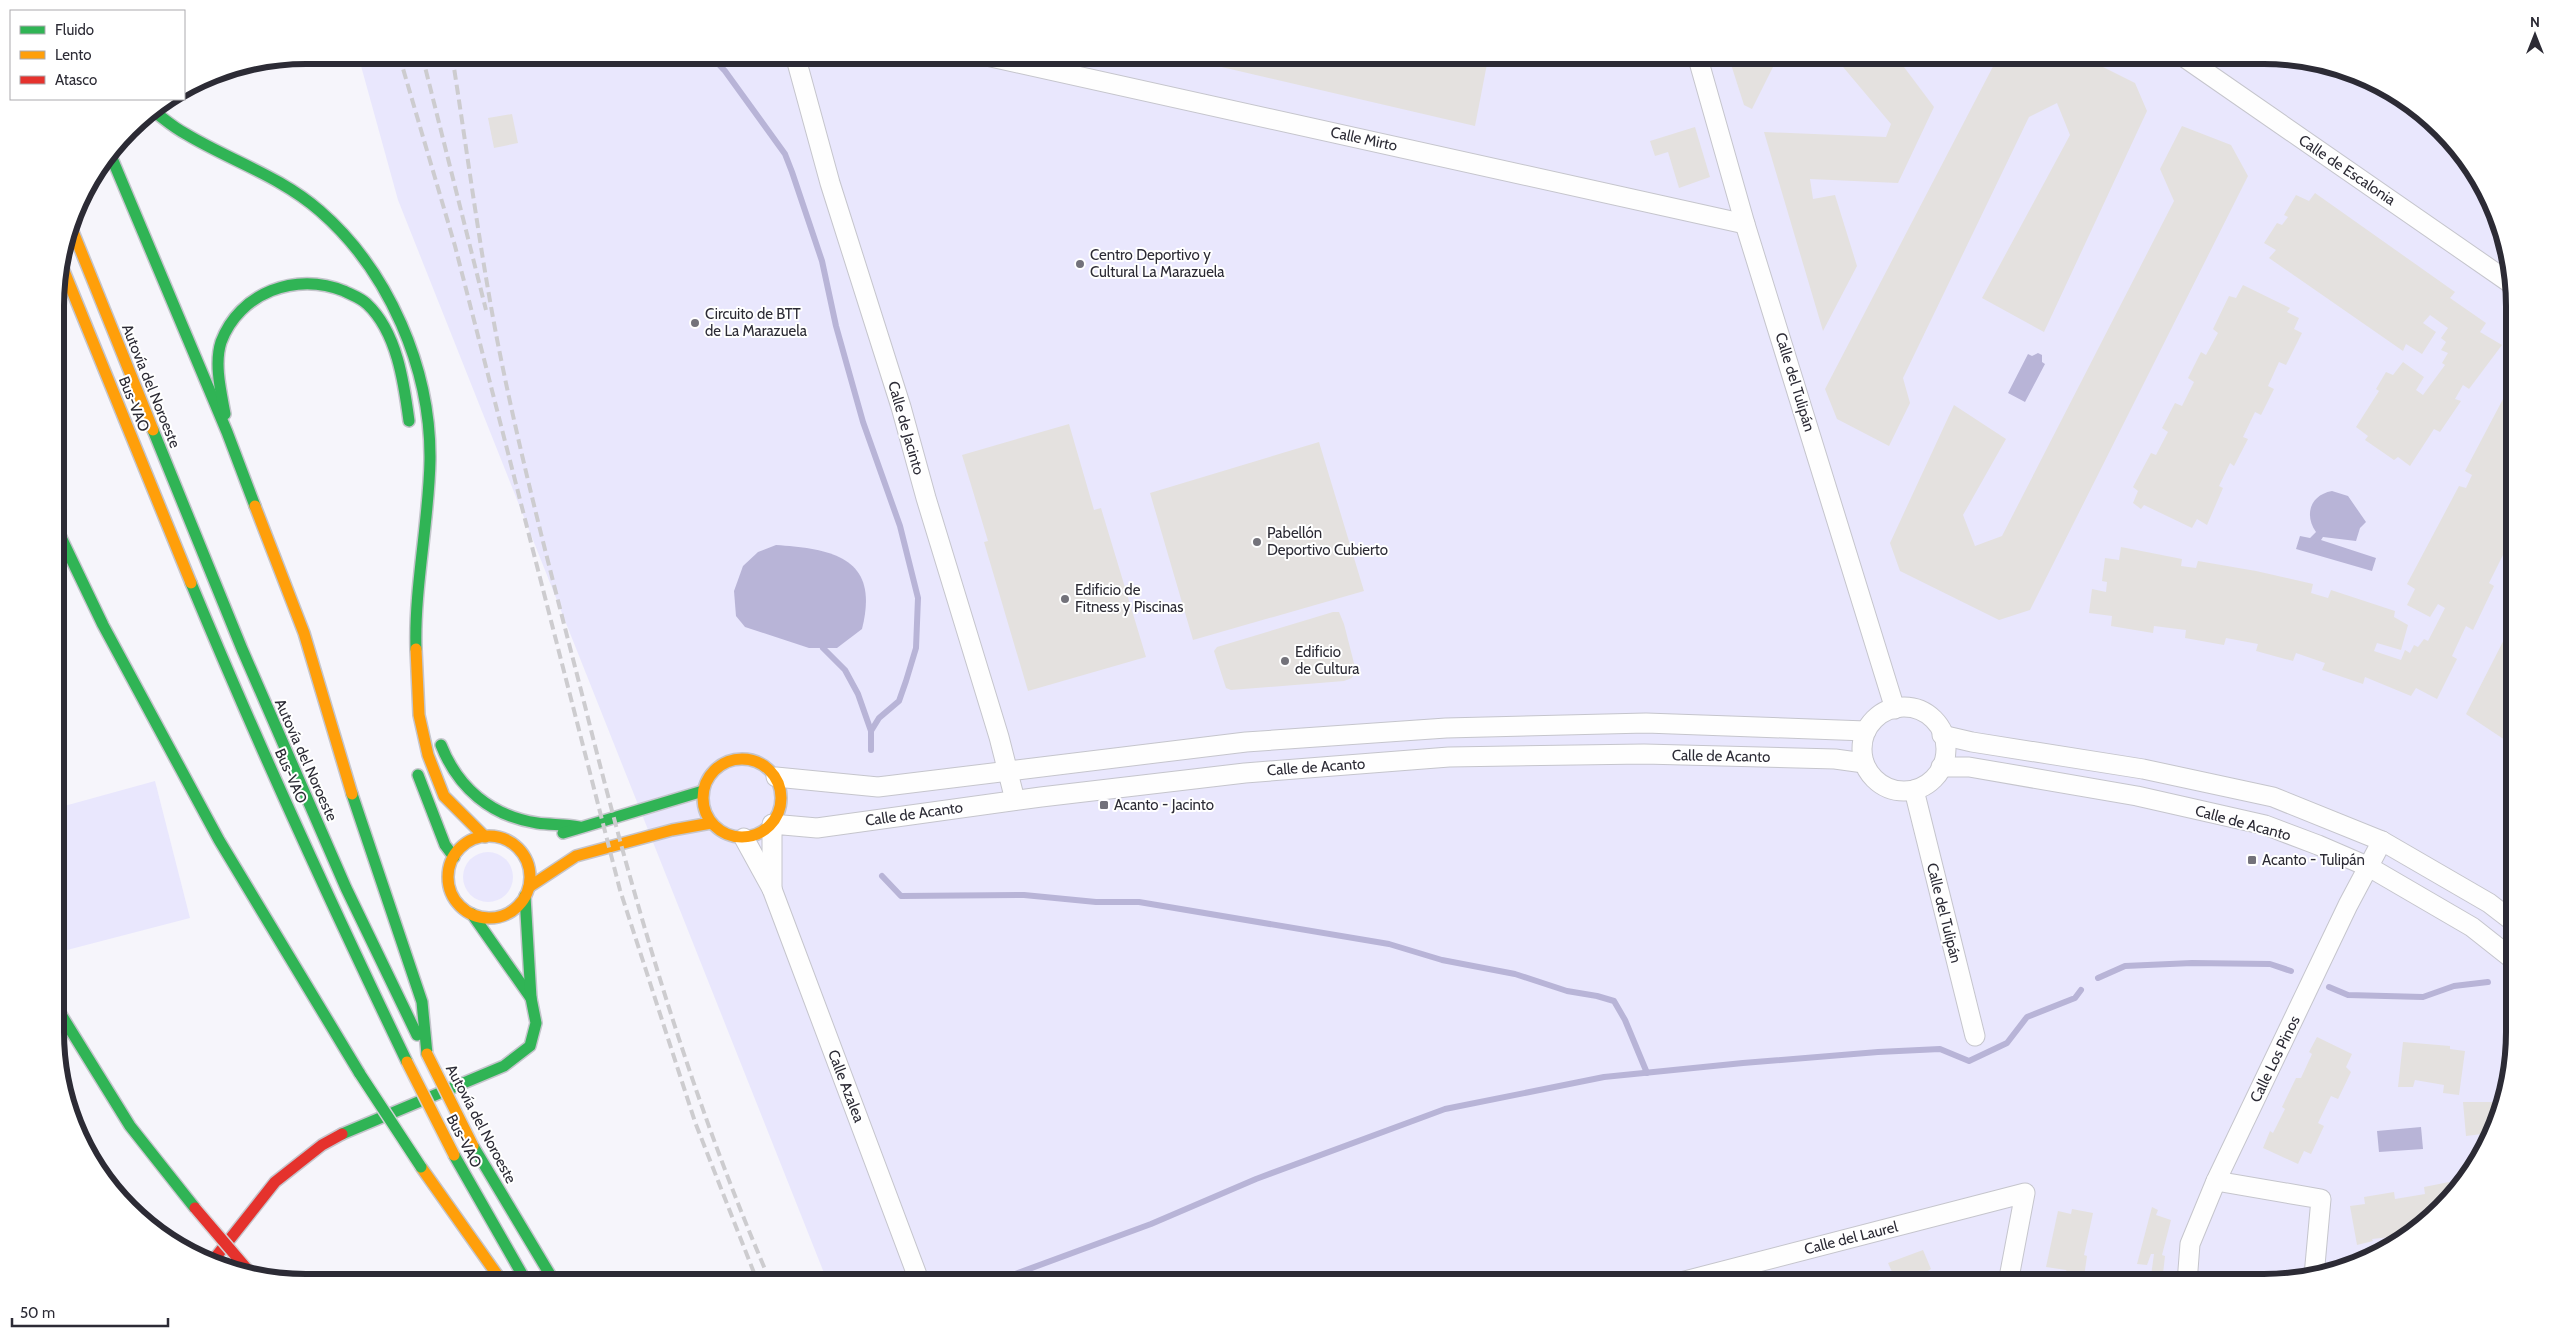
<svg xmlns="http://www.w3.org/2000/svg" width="2570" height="1338" font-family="Cabin,sans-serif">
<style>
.green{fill:#e9e7fd}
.water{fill:#b8b4d7}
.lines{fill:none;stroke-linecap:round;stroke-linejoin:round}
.stream{stroke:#b8b4d7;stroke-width:6}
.building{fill:#e4e1df}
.street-casing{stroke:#c5c5cc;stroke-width:21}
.fast-casing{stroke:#c5c5cc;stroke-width:14}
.slow-casing{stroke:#c5c5cc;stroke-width:14}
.jam-casing{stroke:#c5c5cc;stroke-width:14}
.street{stroke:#fefefe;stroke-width:19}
.fast{stroke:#30b455;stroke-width:11}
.slow{stroke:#ff9f0a;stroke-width:11}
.jam{stroke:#e5322d;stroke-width:11}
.rail{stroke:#cdcccf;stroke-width:4;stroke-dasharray:10 5;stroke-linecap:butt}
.fast-bridge-casing{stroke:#d2d1d5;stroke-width:14;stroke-linecap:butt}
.slow-bridge-casing{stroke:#d2d1d5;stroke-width:14;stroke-linecap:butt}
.jam-bridge-casing{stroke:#d2d1d5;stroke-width:14;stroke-linecap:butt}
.fast-bridge{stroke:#30b455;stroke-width:11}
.slow-bridge{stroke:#ff9f0a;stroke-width:11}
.jam-bridge{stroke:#e5322d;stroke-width:11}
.poi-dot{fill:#73727a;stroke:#fff;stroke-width:2}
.labels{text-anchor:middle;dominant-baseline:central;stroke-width:4;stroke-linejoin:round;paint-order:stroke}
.street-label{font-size:15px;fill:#2c2b35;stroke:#fff}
.poi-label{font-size:15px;fill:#2c2b35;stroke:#fff;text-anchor:start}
.rim{fill:none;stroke:#2c2b35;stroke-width:6}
</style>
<rect width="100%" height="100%" fill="#f6f5fb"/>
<g class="green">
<path d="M358 55H2264C2285 58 2307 59 2328 63 2396 79 2472 145 2496 211 2503 231 2507 253 2513 273L2515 1032 2507 1097 2489 1143 2453 1198 2403 1241 2345 1270 2280 1282 828 1283 398 200Z"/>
<polygon points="155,781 190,918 67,950 57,917 57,808"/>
<circle cx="488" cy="877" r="25"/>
</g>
<g class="water">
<polygon points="2038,353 2042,355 2042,362 2045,364 2025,402 2008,393 2028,354 2032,356"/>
<path d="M2332 491 2348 496 2366 522 2360 528 2356 541 2323 537 2321 540 2376 558 2372 571 2296 549 2300 536 2310 538 2316 532C2304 515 2310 495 2332 491Z"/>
<path d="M776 545C834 549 880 558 862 629L837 648H809L745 627 736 616 734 591 743 566 758 552Z"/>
<polygon points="2421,1127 2423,1149 2379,1152 2377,1131"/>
</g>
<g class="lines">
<g class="stream">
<polyline points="710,55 725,71 785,154 792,172 822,261 836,326 863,422 900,526 918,598 916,648 906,681 899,701 879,718 871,731 871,750"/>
<polyline points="823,648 845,670 858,694 871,731"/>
<polyline points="882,876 901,896 1024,895 1096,902 1139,902 1389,944 1442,960 1515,974 1567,991 1597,996 1614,1001 1625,1020 1647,1073"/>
<polyline points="2098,978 2125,966 2192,963 2270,964 2291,971"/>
<polyline points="2329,987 2348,995 2423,997 2454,986 2488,982"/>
<polyline points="991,1283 1151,1224 1256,1179 1445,1109 1604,1077 1743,1063 1878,1052 1940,1049 1969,1061 2007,1043 2027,1017 2075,998 2081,990"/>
</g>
</g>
<g class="building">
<polygon points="1170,55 1447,55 1487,64 1475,126"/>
<polygon points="1728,55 1779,55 1752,109 1744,105"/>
<polygon points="1833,55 1895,55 1934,107 1898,183 1810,179 1813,199 1835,195 1857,266 1823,331 1764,132 1886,137 1891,124"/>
<polygon points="1999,55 2079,55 2135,83 2147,111 2044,332 1982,298 2070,135 2057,103 2029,117 1903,378 1910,403 1889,446 1837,419 1825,389"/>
<polygon points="512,114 518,143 494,148 488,118"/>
<polygon points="2182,126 2231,145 2248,176 2030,610 1999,620 1900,571 1890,543 1954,405 2006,439 1963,515 1975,546 2002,536 2174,201 2160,169"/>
<polygon points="1695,127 1710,177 1679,188 1668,152 1655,156 1650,141"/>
<polygon points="2315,193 2455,292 2450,298 2486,323 2480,332 2502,345 2469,389 2463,385 2455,399 2461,401 2440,432 2434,429 2410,466 2398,457 2394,460 2365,440 2368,436 2356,427 2379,391 2376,389 2386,372 2393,375 2403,362 2424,377 2416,390 2423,395 2445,365 2442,363 2448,353 2441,350 2446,342 2441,338 2448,328 2430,315 2423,323 2436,332 2422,354 2406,344 2403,351 2269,258 2276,250 2264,243 2277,223 2282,225 2288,217 2284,215 2296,195 2309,201"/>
<polygon points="2243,285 2290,308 2287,312 2299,318 2294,329 2302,333 2286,365 2279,362 2268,386 2274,389 2261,415 2255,412 2243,437 2248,439 2234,466 2230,463 2219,486 2223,488 2207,525 2197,519 2192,528 2144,505 2141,509 2133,503 2138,491 2133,487 2151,453 2156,455 2168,432 2162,428 2175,403 2182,406 2194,382 2188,378 2201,352 2206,355 2218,333 2213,329 2229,296 2236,298"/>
<polygon points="2513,396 2514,550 2511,557 2504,553 2489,583 2494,586 2473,630 2466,626 2452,656 2457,659 2437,699 2416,688 2411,696 2365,677 2363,684 2322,670 2325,663 2296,653 2293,661 2256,651 2258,644 2226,638 2224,645 2185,638 2186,630 2154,626 2153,633 2111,626 2112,616 2089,613 2092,589 2106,592 2107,582 2102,581 2105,558 2119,560 2121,547 2182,559 2181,566 2196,568 2198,561 2256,571 2313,584 2311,593 2328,598 2331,590 2395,611 2394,617 2408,625 2401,650 2377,643 2374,651 2401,660 2405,650 2410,653 2414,645 2418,647 2424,639 2428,641 2445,608 2438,604 2430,617 2407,605 2415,589 2407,584 2459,486 2466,488 2472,475 2465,471 2503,399 2510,404"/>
<polygon points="1069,424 1094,510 1101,508 1146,657 1028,691 984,542 988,541 962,455"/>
<polygon points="1319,442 1364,591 1193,640 1150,493"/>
<polygon points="1333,612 1339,612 1344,624 1356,671 1352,678 1344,681 1231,690 1226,688 1214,651 1217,647"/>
<polygon points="2514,620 2514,687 2506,696 2514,700 2514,746 2466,714"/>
<polygon points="2317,1037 2352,1054 2346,1067 2351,1072 2338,1099 2331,1096 2318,1123 2324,1126 2311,1154 2304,1151 2298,1164 2263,1148 2270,1131 2273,1133 2285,1109 2282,1107 2296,1078 2301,1078 2312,1054 2309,1052"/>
<polygon points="2403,1042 2450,1046 2450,1049 2465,1051 2459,1095 2443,1093 2444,1085 2415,1080 2413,1087 2398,1087"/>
<polygon points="2463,1102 2492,1102 2492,1119 2487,1119 2490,1133 2466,1136"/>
<polygon points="2454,1181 2456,1188 2459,1188 2453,1198 2410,1235 2372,1239 2373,1241 2357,1245 2350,1206 2365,1204 2364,1197 2394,1192 2395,1199 2425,1194 2424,1187"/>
<polygon points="2152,1207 2158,1210 2156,1215 2171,1220 2162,1255 2165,1256 2162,1283 2150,1283 2154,1254 2151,1254 2147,1265 2137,1264"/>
<polygon points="2072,1209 2093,1213 2084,1255 2087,1256 2084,1277 2068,1274 2066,1270 2046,1267 2058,1211 2071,1214"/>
<polygon points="1923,1250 1931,1269 1926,1272 1932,1283 1897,1283 1888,1263"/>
<polygon points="2025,1275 2057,1282 2057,1283 2024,1283"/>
</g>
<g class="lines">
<g class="street-casing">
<g id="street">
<polyline points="795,55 830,183 901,407 926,498 999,737 1015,800"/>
<polyline points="982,55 1745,224"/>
<polyline points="1697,55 1745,224 1895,709"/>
<polyline points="2181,55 2513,285"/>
<circle cx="1904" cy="749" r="42"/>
<polyline points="1942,735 1972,742 2143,769 2273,797 2382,841 2489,903 2515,923"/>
<polyline points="1941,767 1969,767 2137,796 2265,825 2318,845 2369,867 2472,927 2515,961"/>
<polyline points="776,777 878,787 1246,742 1446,728 1646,723 1866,731"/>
<polyline points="1914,790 1975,1036"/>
<polyline points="744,838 772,889 920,1283"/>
<polyline points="772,889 772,824 817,828 1041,797 1245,773 1449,757 1644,754 1835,759 1864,763"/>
<polyline points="2216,1181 2321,1199 2314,1276"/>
<polyline points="1677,1283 2025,1193 2008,1283"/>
<polyline points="2187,1283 2190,1244 2216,1181 2348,905 2382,841"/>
</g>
</g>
<g class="fast-casing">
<g id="fast">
<path d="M152 110C163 118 174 128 186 134 231 161 280 176 320 211 389 271 431 369 430 460 429 521 414 588 416 649"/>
<polyline points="111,156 227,432 255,506"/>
<path d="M225 414C221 392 214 364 221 342 239 293 296 271 344 291 352 295 361 298 367 304 397 332 404 383 409 421"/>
<polyline points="153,430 242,649 346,888 417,1035"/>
<polyline points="56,527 103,625 219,840 360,1074"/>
<path d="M191 583C258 745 331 904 407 1062"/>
<path d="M441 745C458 788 491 816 537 823 551 825 565 824 579 827"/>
<polyline points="418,775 445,845 454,857"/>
<polyline points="352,794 422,1002 427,1054"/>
<polyline points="563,833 703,791"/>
<polyline points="472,914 531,998"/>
<polyline points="57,1008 130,1126 195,1208"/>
<polyline points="342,1134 504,1066 530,1046 536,1023 531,998 525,896"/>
<polyline points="473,1146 555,1283"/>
<polyline points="454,1155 527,1283"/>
</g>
</g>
<g class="slow-casing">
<g id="slow">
<polyline points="72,229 153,430"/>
<polyline points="62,266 191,583"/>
<polyline points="255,506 304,633 352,794"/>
<polyline points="416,649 419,715 428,755 444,796 485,837"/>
<circle cx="742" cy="798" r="39"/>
<circle cx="489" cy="877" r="41"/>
<polyline points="529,887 576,856 672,830 711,823"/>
<polyline points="421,1167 503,1283"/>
</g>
</g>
<g class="jam-casing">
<polyline id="jam" points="211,1263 275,1182 322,1145 342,1134"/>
</g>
<use href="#street" class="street"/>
<use href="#fast" class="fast"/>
<use href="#slow" class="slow"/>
<use href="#jam" class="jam"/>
<g class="rail">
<polyline points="399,55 455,246 620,890 695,1122 758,1283"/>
<polyline points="422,55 486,310"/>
<path d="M452 55C467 150 479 245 497 339 521 462 554 584 585 706 634 902 690 1097 771 1283"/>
</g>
<g class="fast-bridge-casing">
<polyline id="fast-bridge" points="360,1074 421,1167"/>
</g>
<g class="slow-bridge-casing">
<g id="slow-bridge">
<polyline points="427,1054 473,1146"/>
<polyline points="407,1062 454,1155"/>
</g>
</g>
<g class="jam-bridge-casing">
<polyline id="jam-bridge" points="195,1208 253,1276"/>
</g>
<use href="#fast-bridge" class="fast-bridge"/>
<use href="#slow-bridge" class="slow-bridge"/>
<use href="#jam-bridge" class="jam-bridge"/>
</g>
<g class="poi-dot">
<circle cx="1080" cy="264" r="5"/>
<circle cx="695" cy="323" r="5"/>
<circle cx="1257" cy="542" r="5"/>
<circle cx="1065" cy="599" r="5"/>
<circle cx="1285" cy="661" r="5"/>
<rect x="1099" y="800" width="10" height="10" rx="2.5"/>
<rect x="2247" y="855" width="10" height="10" rx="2.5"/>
</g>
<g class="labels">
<g class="street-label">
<text transform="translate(1364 139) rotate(12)">Calle Mirto</text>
<text transform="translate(2347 170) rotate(34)">Calle de Escalonia</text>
<text transform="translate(1795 382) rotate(73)">Calle del Tulipán</text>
<text transform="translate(151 386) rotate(68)">Autovía del Noroeste</text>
<text transform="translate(134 404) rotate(68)">Bus-VAO</text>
<text transform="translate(906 428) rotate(74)">Calle de Jacinto</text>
<text transform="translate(1721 756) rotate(1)">Calle de Acanto</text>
<text transform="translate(306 760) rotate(66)">Autovía del Noroeste</text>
<text transform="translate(1316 767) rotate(-4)">Calle de Acanto</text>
<text transform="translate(291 776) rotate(66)">Bus-VAO</text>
<text transform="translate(914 814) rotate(-8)">Calle de Acanto</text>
<text transform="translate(2243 823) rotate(15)">Calle de Acanto</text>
<text transform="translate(1944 913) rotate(76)">Calle del Tulipán</text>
<text transform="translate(2275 1059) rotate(-64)">Calle Los Pinos</text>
<text transform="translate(846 1086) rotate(69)">Calle Azalea</text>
<text transform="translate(481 1124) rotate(62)">Autovía del Noroeste</text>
<text transform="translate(464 1141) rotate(62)">Bus-VAO</text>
<text transform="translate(1851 1238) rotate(-14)">Calle del Laurel</text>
</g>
<g class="poi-label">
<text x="1090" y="255">Centro Deportivo y<tspan x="1090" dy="17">Cultural La Marazuela</tspan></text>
<text x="705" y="314">Circuito de BTT<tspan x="705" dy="17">de La Marazuela</tspan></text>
<text x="1267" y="533">Pabellón<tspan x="1267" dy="17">Deportivo Cubierto</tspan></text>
<text x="1075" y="590">Edificio de<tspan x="1075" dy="17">Fitness y Piscinas</tspan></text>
<text x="1295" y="652">Edificio<tspan x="1295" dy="17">de Cultura</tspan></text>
<text x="1114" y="805">Acanto - Jacinto</text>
<text x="2262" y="860">Acanto - Tulipán</text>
</g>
</g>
<path d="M0 0H2570V1338H0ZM306 64H2264A242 242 0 0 1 2506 306V1032A242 242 0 0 1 2264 1274H306A242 242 0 0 1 64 1032V306A242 242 0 0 1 306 64Z" fill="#fff" fill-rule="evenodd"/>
<path class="rim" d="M306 64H2264A242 242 0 0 1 2506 306V1032A242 242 0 0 1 2264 1274H306A242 242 0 0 1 64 1032V306A242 242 0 0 1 306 64Z"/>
<rect x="10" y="10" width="175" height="90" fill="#ffffff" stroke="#abaaae"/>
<rect x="20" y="26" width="25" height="8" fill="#30b455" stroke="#abaaae"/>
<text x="55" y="35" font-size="15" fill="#2c2b35">Fluido</text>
<rect x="20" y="51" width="25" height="8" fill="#ff9f0a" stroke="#abaaae"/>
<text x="55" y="60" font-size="15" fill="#2c2b35">Lento</text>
<rect x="20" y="76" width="25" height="8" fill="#e5322d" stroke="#abaaae"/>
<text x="55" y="85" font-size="15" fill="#2c2b35">Atasco</text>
<g transform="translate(2535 35)" stroke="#ffffff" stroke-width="4" paint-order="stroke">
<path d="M0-4L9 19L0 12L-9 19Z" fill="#2c2b35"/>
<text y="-8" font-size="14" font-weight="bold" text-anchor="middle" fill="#2c2b35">N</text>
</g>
<path d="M12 1318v8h156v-8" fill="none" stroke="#2c2b35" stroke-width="2.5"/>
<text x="20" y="1318" font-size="15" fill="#2c2b35" stroke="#ffffff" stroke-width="4" paint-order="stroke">50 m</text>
</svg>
